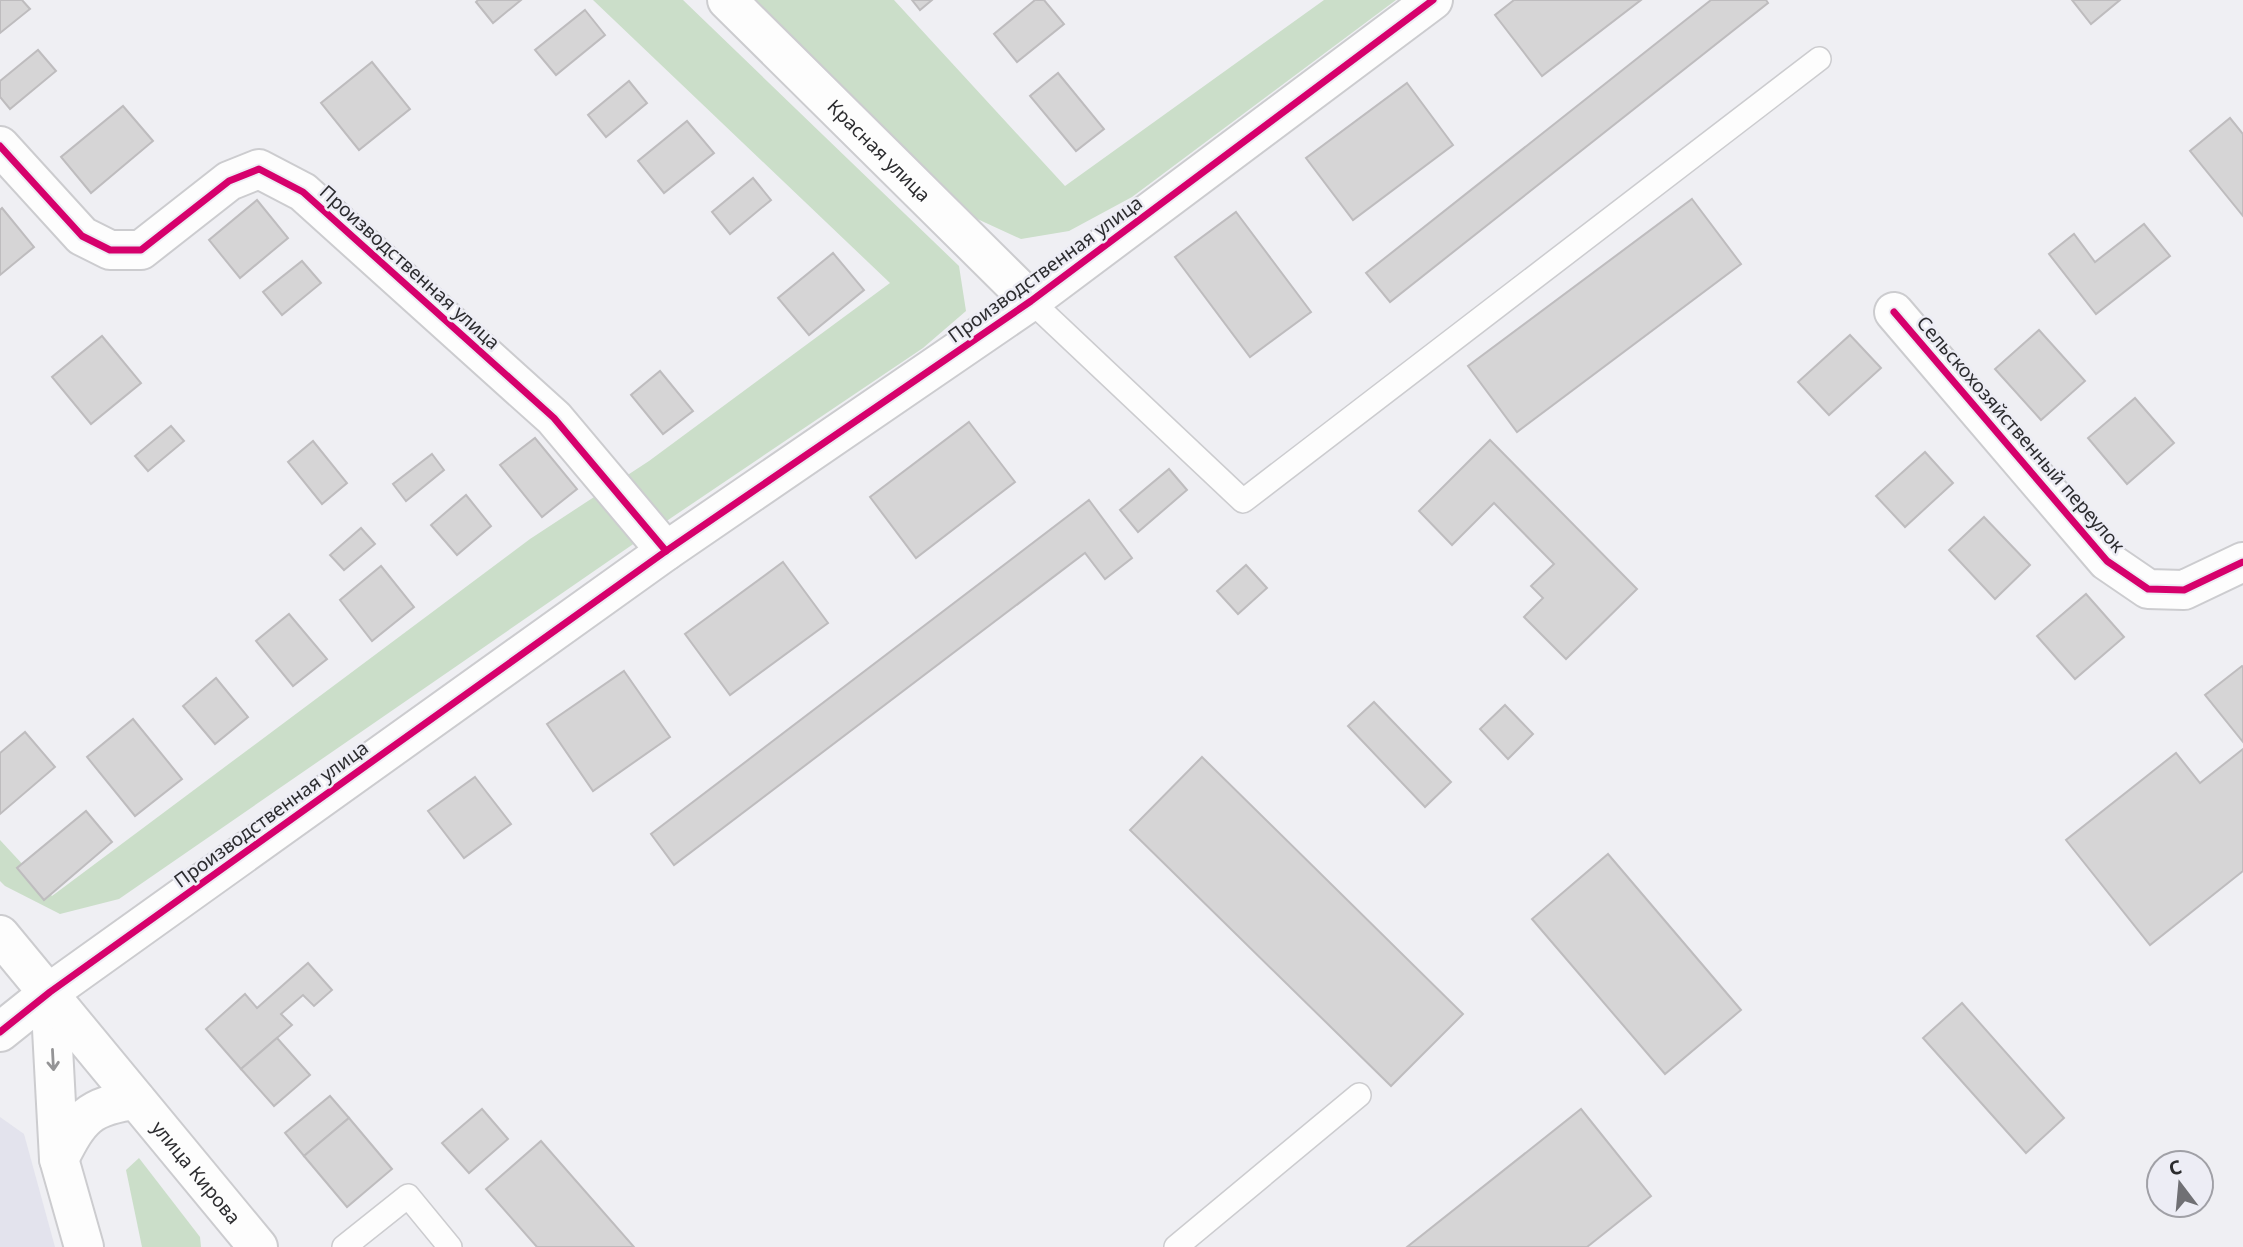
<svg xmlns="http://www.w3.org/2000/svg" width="2243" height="1247" font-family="'Noto Sans',sans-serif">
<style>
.built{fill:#e3e3ed}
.green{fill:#cbdec9}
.building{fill:#d6d5d6;stroke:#bebcbe;stroke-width:2}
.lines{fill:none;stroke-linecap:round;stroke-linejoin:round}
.service-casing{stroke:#cccccf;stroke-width:26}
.minor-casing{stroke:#cccccf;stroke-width:42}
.tertiary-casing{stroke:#cccccf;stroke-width:42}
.primary-casing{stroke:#cccccf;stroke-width:42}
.service{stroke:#fdfdfd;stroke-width:23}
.minor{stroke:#fdfdfd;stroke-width:38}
.tertiary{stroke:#fdfdfd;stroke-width:38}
.primary{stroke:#fdfdfd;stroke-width:38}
.cycleway-casing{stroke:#ededf5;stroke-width:11}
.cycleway{stroke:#d6006c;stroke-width:7}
.oneway{stroke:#949496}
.labels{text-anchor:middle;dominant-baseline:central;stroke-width:5;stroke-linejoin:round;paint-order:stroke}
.street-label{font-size:19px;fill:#2c2c2f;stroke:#ededf5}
</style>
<rect width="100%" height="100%" fill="#efeff3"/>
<polygon class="built" points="0,1117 24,1134 55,1247 0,1247"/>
<g class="green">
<polygon points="593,0 683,0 959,266 966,311 923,348 671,518 119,899 60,914 5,886 0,881 0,840 52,896 530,539 649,461 890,283"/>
<polygon points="754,0 894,0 1065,186 1324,0 1396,0 1132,197 1069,231 1021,239 973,217"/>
<polygon points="139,1158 200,1237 201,1247 142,1247 126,1170"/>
</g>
<g class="building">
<polygon points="0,0 22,0 30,9 0,33"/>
<polygon points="478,0 521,0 493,23 476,2"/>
<polygon points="912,0 932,0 920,10"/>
<polygon points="1035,0 1044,0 1064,24 1017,62 994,34"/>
<polygon points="1514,0 1641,0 1542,76 1495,15"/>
<polygon points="1711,0 1766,0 1768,3 1390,302 1366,273"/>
<polygon points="2072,0 2120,0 2091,24"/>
<polygon points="585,10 605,35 556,75 535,50"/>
<polygon points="38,50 56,71 10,109 0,97 0,81"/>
<polygon points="372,62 410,109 359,150 321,103"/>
<polygon points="1058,73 1104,129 1076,151 1030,96"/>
<polygon points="629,81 647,103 606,137 588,115"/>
<polygon points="1407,83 1453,145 1353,220 1306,158"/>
<polygon points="123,106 153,141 91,193 61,157"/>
<polygon points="2230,118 2243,134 2243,216 2190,151"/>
<polygon points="687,121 714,153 664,193 638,161"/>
<polygon points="753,178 771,200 730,234 712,212"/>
<polygon points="1692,199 1741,264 1517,432 1468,366"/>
<polygon points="257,200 288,238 240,278 209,240"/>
<polygon points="2,208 34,247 0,275 0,210"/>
<polygon points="1236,212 1311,312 1250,357 1175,257"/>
<polygon points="2144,224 2170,256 2096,314 2049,254 2074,234 2095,262"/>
<polygon points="833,253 864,290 809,335 778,298"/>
<polygon points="302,261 321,283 282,315 263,292"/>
<polygon points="2039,330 2085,381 2041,420 1995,369"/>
<polygon points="1850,335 1881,368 1829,415 1798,382"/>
<polygon points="102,336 141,383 91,424 52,377"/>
<polygon points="660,371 693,411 663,434 631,395"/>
<polygon points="2135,398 2174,443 2127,484 2088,438"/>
<polygon points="969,422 1015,482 916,558 870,497"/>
<polygon points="171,426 184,441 148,471 135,456"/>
<polygon points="535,438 577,489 542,517 500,465"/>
<polygon points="1490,440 1637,589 1566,659 1524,617 1543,598 1531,586 1554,564 1494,503 1452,545 1419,511"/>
<polygon points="313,441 347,483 322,504 288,462"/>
<polygon points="1925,452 1953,483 1905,527 1876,496"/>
<polygon points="432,454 444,470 406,501 393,484"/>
<polygon points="1169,469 1187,490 1138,532 1120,510"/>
<polygon points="466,495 491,526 457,555 431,525"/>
<polygon points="1089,500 1132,558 1105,579 1085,553 674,865 651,834"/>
<polygon points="1984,517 2030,565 1995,599 1949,550"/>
<polygon points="361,528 375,544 344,570 330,555"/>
<polygon points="783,562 828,623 730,695 685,634"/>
<polygon points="1246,565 1267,588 1238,614 1217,591"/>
<polygon points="381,566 414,607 372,641 340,600"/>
<polygon points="2086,594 2124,637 2075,679 2037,636"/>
<polygon points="289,614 327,659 293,686 256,641"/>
<polygon points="2242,666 2243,667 2243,742 2205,695"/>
<polygon points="624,671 670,737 593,791 547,724"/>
<polygon points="216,678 248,717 215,744 183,706"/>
<polygon points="1374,702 1451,782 1425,807 1348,726"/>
<polygon points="1505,705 1533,734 1508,759 1480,729"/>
<polygon points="133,719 182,779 135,816 87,757"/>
<polygon points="25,732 55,767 0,814 0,753"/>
<polygon points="2243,749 2243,871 2150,945 2066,840 2176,753 2200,783"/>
<polygon points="1202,757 1463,1014 1391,1086 1130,830"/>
<polygon points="475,777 511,824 464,858 428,811"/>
<polygon points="86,811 112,842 44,900 17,868"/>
<polygon points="1608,854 1741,1010 1665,1074 1532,919"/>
<polygon points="308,963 332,990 314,1006 303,995 281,1014 292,1025 241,1069 206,1029 245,994 257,1008"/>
<polygon points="1962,1003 2064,1118 2026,1153 1923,1038"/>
<polygon points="277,1038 310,1075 274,1106 241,1069"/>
<polygon points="330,1096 349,1118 304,1156 285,1133"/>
<polygon points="482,1109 508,1139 469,1173 442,1143"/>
<polygon points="1581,1109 1651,1196 1587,1247 1407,1247"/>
<polygon points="349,1118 392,1169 347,1207 304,1156"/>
<polygon points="541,1141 634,1247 537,1247 486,1189"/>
</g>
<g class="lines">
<g class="service-casing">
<g id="service">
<polyline points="1031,301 1243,501 1819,59"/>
<polyline points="344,1247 408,1196 450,1247"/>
<polyline points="1176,1247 1359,1095"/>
</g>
</g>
<g class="minor-casing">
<g id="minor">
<path id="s1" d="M727 0 1031 301"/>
<polyline points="0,146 82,236 110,250 141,250 229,181 259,169 303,192 554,418 666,551"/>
<polyline points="1894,312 2107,561 2148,589 2184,590 2243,562"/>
<polyline points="0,1032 50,992 666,551 1031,301 1433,0"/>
</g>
</g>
<g class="tertiary-casing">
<g id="tertiary">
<polyline points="50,992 59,1159 84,1247"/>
<path d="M59 1159C80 1118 88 1106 136 1100"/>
</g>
</g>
<g class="primary-casing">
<g id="primary">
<path id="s2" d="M0 935 258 1247"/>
</g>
</g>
<use href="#service" class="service"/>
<use href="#minor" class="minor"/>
<use href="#tertiary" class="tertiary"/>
<use href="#primary" class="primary"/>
<g class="cycleway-casing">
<g id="cycleway">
<polyline points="0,146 82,236 110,250 141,250 229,181 259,169 303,192 554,418 666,551"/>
<polyline points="1894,312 2107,561 2148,589 2184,590 2243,562"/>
<polyline points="0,1032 50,992 666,551 1031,301 1433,0"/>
</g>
</g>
<use href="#cycleway" class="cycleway"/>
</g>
<defs><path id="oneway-shaft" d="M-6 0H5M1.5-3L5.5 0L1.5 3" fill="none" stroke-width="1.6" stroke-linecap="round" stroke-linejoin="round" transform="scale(1.75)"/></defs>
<use class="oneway" href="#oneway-shaft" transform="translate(53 1060) rotate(87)"/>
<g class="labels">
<g class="street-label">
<text stroke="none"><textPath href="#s1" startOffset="214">Красная улица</textPath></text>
<text transform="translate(410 267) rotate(42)">Производственная улица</text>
<text transform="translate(1045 269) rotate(-36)">Производственная улица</text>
<text transform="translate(2021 434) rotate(49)">Сельскохозяйственный переулок</text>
<text transform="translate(271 814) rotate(-36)">Производственная улица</text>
<text stroke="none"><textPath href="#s2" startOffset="308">улица Кирова</textPath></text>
</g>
</g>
<g transform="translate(2180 1184) rotate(344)"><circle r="33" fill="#ededf5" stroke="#a0a0a6" stroke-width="2"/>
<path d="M0-5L12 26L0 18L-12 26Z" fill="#707074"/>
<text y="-10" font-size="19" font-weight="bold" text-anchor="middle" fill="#2c2c2f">С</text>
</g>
</svg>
